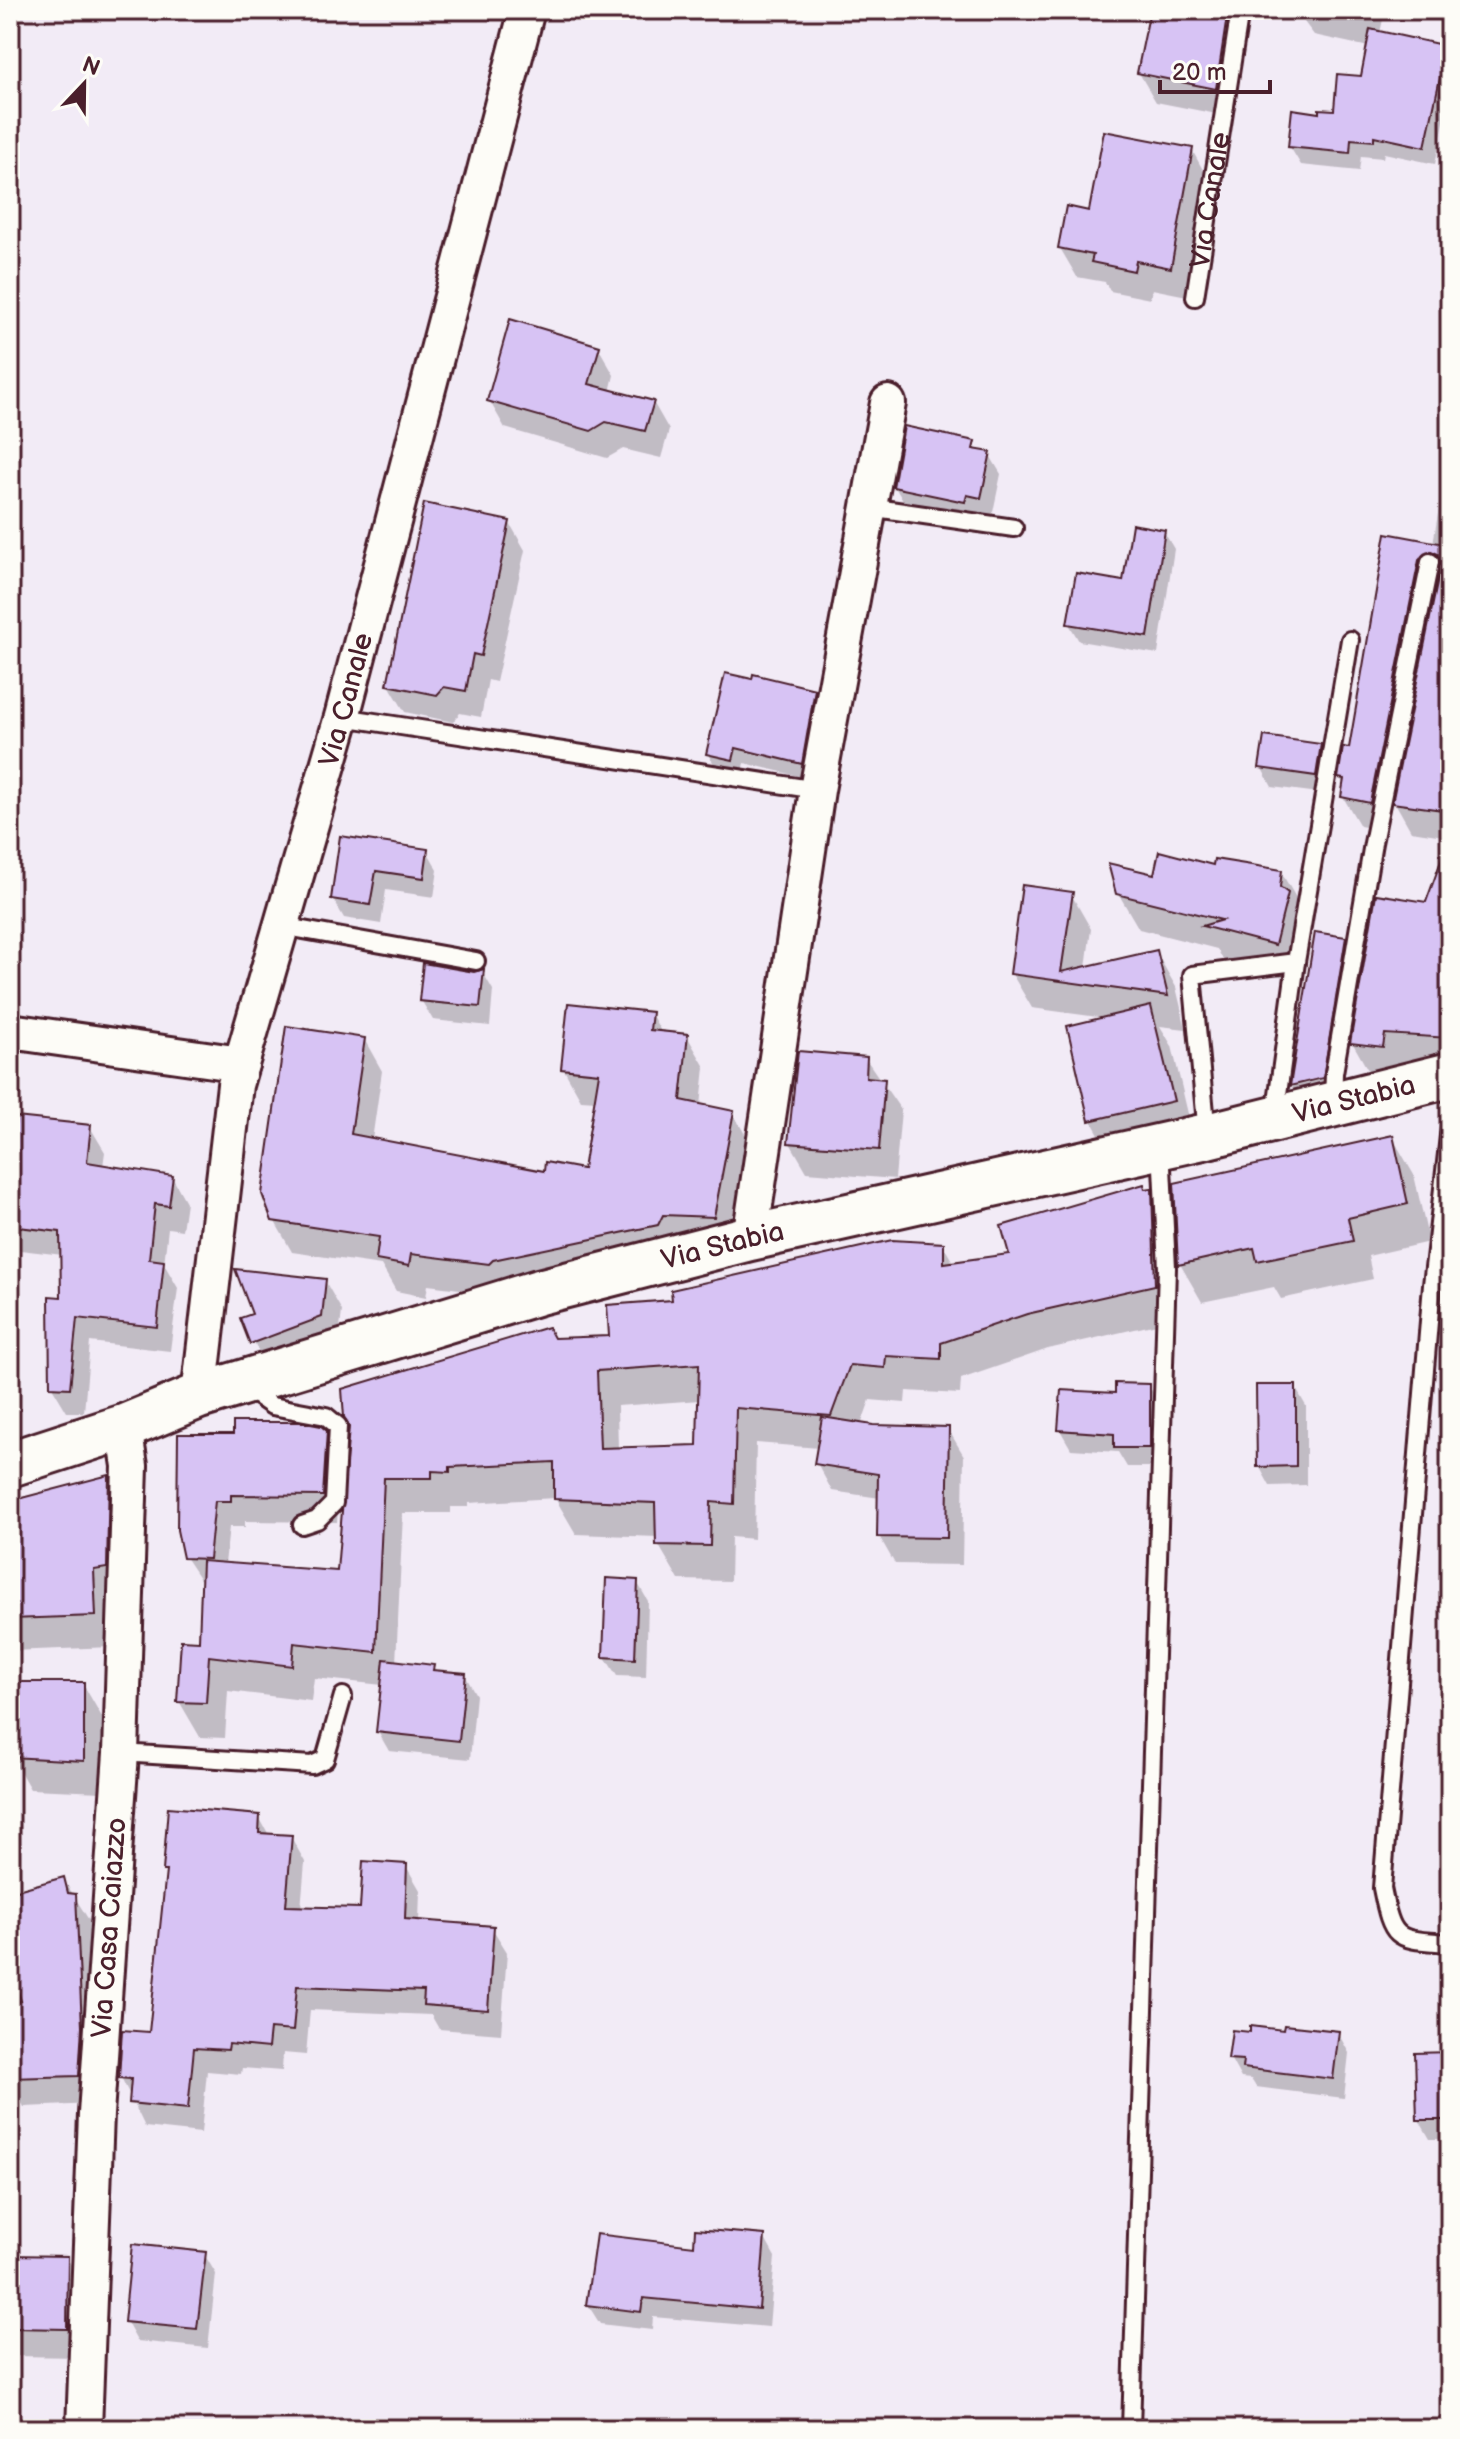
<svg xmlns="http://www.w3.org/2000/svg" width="1460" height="2439" font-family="'Balsamiq Sans',sans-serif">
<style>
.shadow{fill:#0003;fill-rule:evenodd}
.building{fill:#d7c3f4;stroke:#4a1f2b;stroke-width:2;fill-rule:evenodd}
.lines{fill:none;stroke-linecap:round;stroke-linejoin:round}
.lane-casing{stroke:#4a1f2b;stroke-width:22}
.street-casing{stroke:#4a1f2b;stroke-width:40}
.secondary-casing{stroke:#4a1f2b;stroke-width:50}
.lane{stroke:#fdfcf7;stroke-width:16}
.street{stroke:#fdfcf7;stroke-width:34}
.secondary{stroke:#fdfcf7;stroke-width:44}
.labels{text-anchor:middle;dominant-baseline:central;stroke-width:8;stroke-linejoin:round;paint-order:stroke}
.street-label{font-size:28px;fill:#4a1f2b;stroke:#fdfcf7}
</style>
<rect width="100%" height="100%" fill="#f2ebf6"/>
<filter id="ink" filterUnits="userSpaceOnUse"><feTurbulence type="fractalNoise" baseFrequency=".0125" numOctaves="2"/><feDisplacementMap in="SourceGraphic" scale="16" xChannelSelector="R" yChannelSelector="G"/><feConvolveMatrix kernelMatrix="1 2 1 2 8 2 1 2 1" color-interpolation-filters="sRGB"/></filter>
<g filter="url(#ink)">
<g class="shadow">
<polygon points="1152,10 1229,10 1245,37 1232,117 1156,102 1139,73"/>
<polygon points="1295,10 1385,10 1380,33 1445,47 1450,55 1450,94 1435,164 1384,153 1383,158 1361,156 1359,171 1301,165 1290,147 1321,116 1336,112 1362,78 1369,47 1314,35"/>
<polygon points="1192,150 1208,179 1187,296 1152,289 1150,299 1110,291 1105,282 1077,277 1060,248 1091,213"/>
<polygon points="598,347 614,375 610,392 653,402 669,430 661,458 623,449 607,458 505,428 489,400"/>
<polygon points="973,443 978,451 989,454 1001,474 992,517 977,514 976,521 906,506 895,487"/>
<polygon points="1446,465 1450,466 1450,837 1411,831 1393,799 1386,831 1360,826 1343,797 1345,786 1340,778 1351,750 1387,536 1433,544"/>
<polygon points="509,522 525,550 496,682 488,680 481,717 460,713 453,722 405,712 389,685"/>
<polygon points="1164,532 1174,549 1158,654 1079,641 1069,624 1124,583"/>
<polygon points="814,691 823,707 810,779 745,763 742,776 718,770 708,754"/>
<polygon points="1320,746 1331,765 1327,794 1272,787 1261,767"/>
<polygon points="342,838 427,851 438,870 434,897 386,890 381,924 344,918 333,899"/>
<polygon points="1214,867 1281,872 1302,908 1295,980 1224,961 1217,949 1139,929 1118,893 1155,876"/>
<polygon points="1450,887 1450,1065 1401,1062 1399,1076 1369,1072 1352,1042"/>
<polygon points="1071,894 1091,929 1086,968 1156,952 1176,987 1186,1029 1160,1026 1172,1046 1194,1139 1113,1159 1091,1120 1069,1027 1105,1018 1032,1008 1012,974"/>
<polygon points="1317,934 1345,939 1356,958 1333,1097 1303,1105 1292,1086"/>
<polygon points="482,971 493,990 490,1026 433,1020 421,1000"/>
<polygon points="651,1014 662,1033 687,1036 705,1067 701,1106 733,1113 751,1145 731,1248 507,1295 428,1285 426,1297 396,1291 381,1265 292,1252 274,1220 364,1039 382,1071 372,1140 546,1174 584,1171 596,1101 581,1100 563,1068"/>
<polygon points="866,1059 901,1110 895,1179 807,1172 790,1143"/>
<polygon points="10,1118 90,1127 105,1152 103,1166 172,1177 186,1202 182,1230 168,1228 164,1264 178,1288 170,1351 90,1342 84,1412 67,1412 52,1387 63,1299 63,1255 20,1250 10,1233"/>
<polygon points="1392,1137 1414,1175 1429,1242 1368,1256 1373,1279 1281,1299 1274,1287 1202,1302 1180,1264"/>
<path d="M1151 1190 1171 1225 1174 1320 1048 1349 961 1379 960 1394 906 1391 905 1403 870 1400 861 1425 948 1429 964 1456 962 1565 895 1564 879 1536 880 1498 832 1491 817 1463 819 1448 756 1443 754 1539 731 1537 730 1581 679 1580 658 1544V1537L576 1534 555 1498 469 1503V1507H451V1513H403L396 1663 465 1675 476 1695 470 1759 389 1751 378 1732 383 1685 314 1678 311 1701 228 1691 225 1738 200 1737 179 1701 201 1644 203 1584 185 1557 180 1436 325 1432 341 1459 337 1522 245 1521V1527H229L225 1564 338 1573 351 1426 554 1340 611 1337 675 1302 943 1245 954 1264 1012 1255ZM700 1400 699 1447 618 1449 617 1406Z"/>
<polygon points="325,1281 342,1311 338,1346 269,1373 243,1319"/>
<polygon points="1149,1386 1160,1405 1160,1467 1127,1467 1118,1452 1071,1449 1060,1430 1117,1395"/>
<polygon points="1295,1387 1306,1406 1306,1485 1270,1486 1259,1466"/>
<polygon points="108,1477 127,1509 113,1647 10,1651 10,1503"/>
<polygon points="1441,1534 1450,1535 1450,1613 1439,1594"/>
<polygon points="637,1582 648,1601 646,1677 617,1676 605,1657"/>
<polygon points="10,1684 83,1684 102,1717 102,1792 30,1789 18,1768 10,1769"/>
<polygon points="259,1817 269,1835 291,1837 305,1862 301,1909 362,1910 406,1866 420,1890 419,1922 492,1928 507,1952 501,2034 439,2029 431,2015 310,2010 306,2055 283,2053 282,2071 242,2068 241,2074 207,2071 201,2133 145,2127 121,2077 150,2034 167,1875 165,1871"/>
<polygon points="64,1880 92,1925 94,2104 24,2107 10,2082 10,2004 24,2003 10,1958 10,1894"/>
<polygon points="1338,2033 1349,2053 1344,2098 1256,2087 1251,2079 1241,2078 1230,2058"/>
<polygon points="1450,2054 1450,2139 1430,2139 1419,2120"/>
<polygon points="764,2237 775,2257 769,2327 653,2317 652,2330 600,2324 588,2305 695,2248"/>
<polygon points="204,2254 216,2274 208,2348 137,2341 126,2321"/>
<polygon points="10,2257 67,2258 84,2287 83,2357 10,2356"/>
<polygon points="812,2417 879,2421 884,2429 811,2429"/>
</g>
<g class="building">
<polygon points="1150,10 1228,10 1216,89 1137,73"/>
<polygon points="1370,29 1447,46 1425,147 1374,136 1374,141 1351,139 1350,153 1288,147 1292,109 1319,113 1319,109 1334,110 1337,74 1361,76"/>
<polygon points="1104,131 1193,148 1171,268 1136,261 1134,271 1091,262 1093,255 1058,248 1066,206 1089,211"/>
<polygon points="510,319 600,346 589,384 654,401 645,431 606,422 591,431 487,401"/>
<polygon points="904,426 975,441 973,449 991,452 981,498 967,495 965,502 893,487"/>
<polygon points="424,503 510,521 481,656 473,654 466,691 444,687 437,695 387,685"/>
<polygon points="1132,524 1165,530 1148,637 1067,624 1076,573 1123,581"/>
<polygon points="1386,533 1450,545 1450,811 1392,803 1441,564 1438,554 1431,551 1419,560 1370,803 1341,797 1344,779 1338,778 1343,747 1349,748"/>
<polygon points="725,673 752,679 753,674 815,689 802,764 736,748 733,760 706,754"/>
<polygon points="1264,736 1321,744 1316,776 1259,768"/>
<polygon points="340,836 428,849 424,878 376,871 370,905 331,899"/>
<polygon points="1446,847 1450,847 1450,1038 1385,1034 1383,1047 1350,1043 1376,894 1426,902"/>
<polygon points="1159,851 1213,865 1214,859 1282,870 1280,887 1288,893 1275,945 1202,926 1222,920 1116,894 1108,863 1154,874"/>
<polygon points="1022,885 1073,892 1061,972 1157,950 1168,996 1010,974"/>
<polygon points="1315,932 1346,937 1323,1078 1290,1086"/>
<polygon points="423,963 474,972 484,969 480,1007 419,1001"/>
<polygon points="568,1003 652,1012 650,1030 688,1034 681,1100 734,1111 714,1217 663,1215 658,1225 493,1260 489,1264 411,1254 409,1266 376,1260 379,1237 272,1221 262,1194 286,1026 365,1038 351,1134 544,1171 545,1162 583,1169 599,1073 561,1069"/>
<polygon points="1151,1006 1174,1101 1089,1121 1067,1026"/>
<polygon points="798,1051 867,1057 866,1077 885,1079 879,1150 788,1143"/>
<polygon points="16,1117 91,1125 87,1162 173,1176 169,1206 155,1204 149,1259 164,1261 157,1327 77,1318 70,1388 50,1387 49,1296 61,1297 60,1232 10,1226 10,1169"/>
<polygon points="1393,1135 1408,1204 1348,1218 1353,1241 1257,1261 1254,1248 1178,1265 1174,1183"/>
<path d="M1144 1184 1145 1189 1152 1188 1155 1285 1027 1314 941 1343V1359L886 1356 885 1368 850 1365 831 1416 736 1408 734 1504 711 1502 710 1546 656 1545 655 1503 554 1499V1462L450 1467V1472L432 1471V1478H384L376 1652 294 1643 292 1666 209 1656 206 1703 177 1702 181 1640 199 1641 202 1561 337 1571 349 1427 344 1417 342 1389 548 1327 554 1338 609 1336 607 1305 672 1300 671 1290 892 1240 944 1243V1263L1009 1254 1001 1226ZM699 1364 697 1445 600 1448 597 1371Z"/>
<polygon points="235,1269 326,1279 322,1317 250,1344 240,1318 252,1314"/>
<polygon points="1115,1383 1150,1384 1150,1448 1114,1448 1114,1434 1058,1430 1061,1390 1115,1393"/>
<polygon points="1256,1385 1296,1385 1296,1466 1257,1467"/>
<polygon points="822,1417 873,1425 949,1427 947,1538 877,1537 878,1474 814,1464"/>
<polygon points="233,1422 300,1422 321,1426 327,1431 323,1496 231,1495 231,1501 215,1501 209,1559 183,1558 177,1530 178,1434 233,1434"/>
<polygon points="109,1475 107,1568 94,1570 96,1616 10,1619 10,1501"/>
<polygon points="606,1578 638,1580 635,1659 603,1657"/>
<polygon points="384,1659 434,1665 433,1670 466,1673 459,1741 376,1732"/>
<polygon points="10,1682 84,1682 84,1761 10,1757"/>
<polygon points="168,1807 260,1815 259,1833 292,1835 286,1906 360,1908 363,1861 407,1864 405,1919 494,1926 488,2010 423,2005 424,1991 297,1986 293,2031 270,2029 268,2048 229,2044 228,2050 194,2048 188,2109 129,2103 131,2079 119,2078 122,2030 149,2032 166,1871 163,1871"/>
<polygon points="64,1877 68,1893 76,1894 82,2027 79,2076 10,2078 10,2002 21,2001 10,1965 10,1892"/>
<polygon points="1284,2025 1339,2031 1333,2079 1242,2068 1243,2060 1228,2059 1232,2030 1250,2032 1250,2026 1283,2030"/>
<polygon points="1450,2052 1450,2120 1417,2120 1415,2053"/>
<polygon points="695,2229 765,2235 759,2309 643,2298 641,2312 586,2305 596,2234 694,2246"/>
<polygon points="132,2244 206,2252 197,2329 124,2322"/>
<polygon points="10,2255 68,2256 67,2329 10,2328"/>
</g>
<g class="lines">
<g class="lane-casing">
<g id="lane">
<path id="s1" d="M1195 297 1240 10"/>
<polyline points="869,507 1014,528"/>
<polyline points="342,717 817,790"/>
<polyline points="281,926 476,961"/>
<polyline points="1333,1103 1334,1073 1373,843 1430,562"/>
<polyline points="1275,1116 1296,962 1350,640"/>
<path d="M1450 1127 1432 1285 1382 1888C1393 1943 1396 1939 1450 1943"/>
<polyline points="1207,1134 1192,975 1296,962"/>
<polyline points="246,1388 272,1406 326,1416 338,1426 334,1503 317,1520 302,1525"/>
<polyline points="121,1753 312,1765 325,1759 343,1696"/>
<polyline points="1131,2429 1167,1268 1161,1147"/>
</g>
</g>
<g class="street-casing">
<g id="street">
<polyline points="10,1031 241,1064"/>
<polyline points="750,1238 817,790 888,403"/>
<path id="s2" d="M199 1396 235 1085 342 717 527 10"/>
<path id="s3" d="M84 2429 96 2114 121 1753 130 1466 124 1427"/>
</g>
</g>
<g class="secondary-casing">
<g id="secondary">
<path id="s4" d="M10 1464 124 1427 199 1396 539 1292 750 1238 1207 1136 1450 1075"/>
</g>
</g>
<use href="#lane" class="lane"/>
<use href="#street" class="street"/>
<use href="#secondary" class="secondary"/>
</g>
</g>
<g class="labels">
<g class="street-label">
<text stroke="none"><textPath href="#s1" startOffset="98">Via Canale</textPath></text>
<text stroke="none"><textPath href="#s2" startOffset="714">Via Canale</textPath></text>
<text stroke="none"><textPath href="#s4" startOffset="1394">Via Stabia</textPath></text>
<text stroke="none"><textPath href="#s4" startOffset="746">Via Stabia</textPath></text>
<text stroke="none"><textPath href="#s3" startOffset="502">Via Casa Caiazzo</textPath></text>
</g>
</g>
<rect width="1460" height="2439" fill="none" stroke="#fdfcf7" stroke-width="40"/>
<rect x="20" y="20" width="1420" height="2399" fill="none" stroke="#4a1f2b" stroke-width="3" filter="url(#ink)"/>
<g transform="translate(84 84) rotate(22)" stroke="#fdfcf7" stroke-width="6" paint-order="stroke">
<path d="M0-6L14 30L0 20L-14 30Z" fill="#4a1f2b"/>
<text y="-12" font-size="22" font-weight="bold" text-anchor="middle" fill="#4a1f2b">N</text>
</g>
<path d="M1160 80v12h110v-12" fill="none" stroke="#4a1f2b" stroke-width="4"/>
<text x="1172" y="80" font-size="24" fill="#4a1f2b" stroke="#fdfcf7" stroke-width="6" paint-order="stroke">20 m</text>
</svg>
